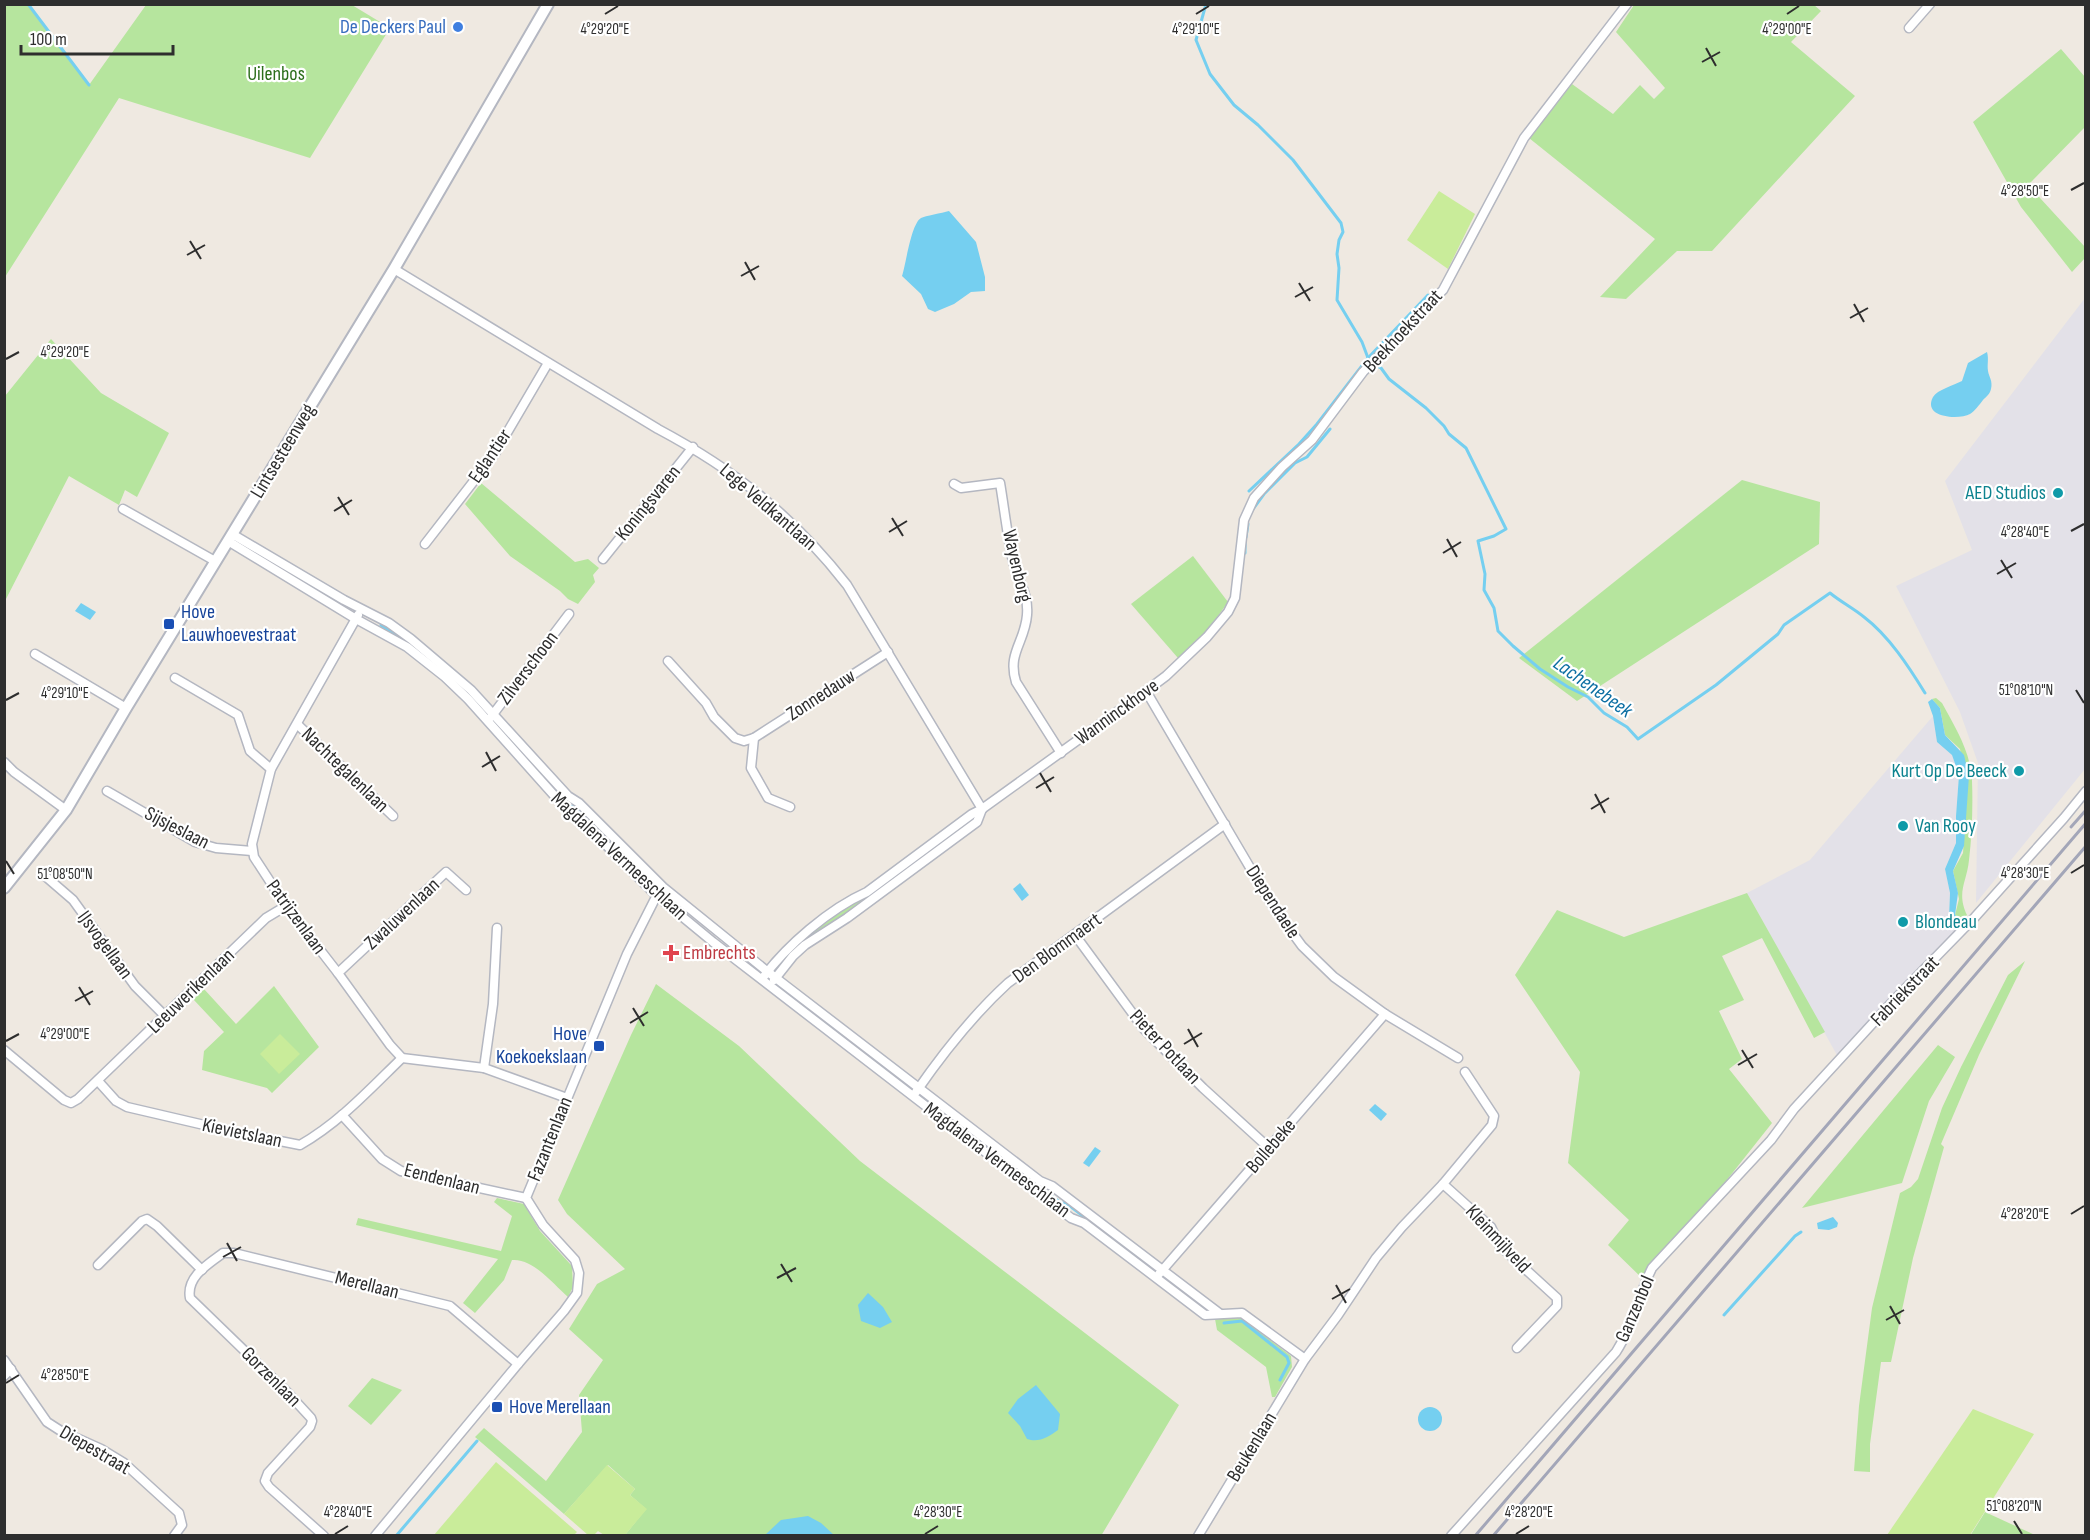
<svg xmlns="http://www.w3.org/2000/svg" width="2090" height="1540" font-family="'Sofia Sans Condensed',sans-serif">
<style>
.industrial{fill:#e3e1e8}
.green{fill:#b6e59e}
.pitch{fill:#c9ec9a}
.water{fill:#75cff0}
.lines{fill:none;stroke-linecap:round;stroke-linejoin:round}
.stream{stroke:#75cff0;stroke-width:3}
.minor-casing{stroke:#b4b7c1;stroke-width:11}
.tertiary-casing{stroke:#b4b7c1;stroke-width:14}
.minor{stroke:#fff;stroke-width:8}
.tertiary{stroke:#fff;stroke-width:10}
.rail{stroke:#a3a6b8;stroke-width:3}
.ticks{fill:none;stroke:#2e2e2e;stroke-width:2}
.shop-dot{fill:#3f7fe0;stroke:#fff;stroke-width:2}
.culture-dot{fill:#0f9aa8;stroke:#fff;stroke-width:2}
.transit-dot{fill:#1a4fb4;stroke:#fff;stroke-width:2}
.health-dot{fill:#e0444e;stroke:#fff;stroke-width:2}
.labels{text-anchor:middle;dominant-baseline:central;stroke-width:4.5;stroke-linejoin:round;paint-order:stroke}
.shop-label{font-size:20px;fill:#366cbe;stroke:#fff;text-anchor:end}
.park-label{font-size:20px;fill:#2c6e1b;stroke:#fff}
.street-label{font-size:20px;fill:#2e2e2e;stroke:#fff}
.culture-label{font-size:20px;fill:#0d838f;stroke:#fff;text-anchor:end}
.transit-label{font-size:20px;fill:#164399;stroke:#fff;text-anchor:start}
.health-label{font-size:20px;fill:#be3a42;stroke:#fff;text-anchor:start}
.water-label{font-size:21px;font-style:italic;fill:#0d6fa3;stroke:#fff}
.ticks-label{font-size:15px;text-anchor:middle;fill:#2e2e2e;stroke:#fff;stroke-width:4.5;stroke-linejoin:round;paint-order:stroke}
</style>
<rect width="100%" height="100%" fill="#efe9e1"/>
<g class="industrial">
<polygon points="2085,298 2085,769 1976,903 1978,763 1960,712 1896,586 1972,550 1945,481"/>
<polygon points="1933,716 1937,742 1952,755 1959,775 1956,816 1956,843 1945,869 1950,893 1949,918 1961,931 1838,1057 1747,893 1810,860"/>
</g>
<g class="green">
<polygon points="5,4 28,5 89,85 146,5 352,5 390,28 310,158 119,98 5,277"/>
<polygon points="1634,5 1814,5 1821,11 1791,42 1855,96 1712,251 1677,251 1626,299 1600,297 1655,239 1529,138 1572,84 1613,114 1640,85 1654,99 1665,88 1616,32"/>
<polygon points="2061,49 2085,77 2085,127 2028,185 2085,247 2085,258 2072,272 2021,207 1973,122"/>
<polygon points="51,339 101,393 169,433 137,497 125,490 119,505 69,476 5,601 5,396"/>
<polygon points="1742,480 1820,502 1819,544 1577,701 1519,658"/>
<polygon points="481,483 575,562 588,559 599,568 593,575 595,582 578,604 568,599 560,591 510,556 465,504"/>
<polygon points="1193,556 1228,602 1211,626 1178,658 1131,604"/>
<path d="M1936 698 1942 703C1955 727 1971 752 1972 781 1973 806 1972 835 1969 860 1967 882 1956 892 1967 915L1961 920 1955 915 1959 899 1953 871 1963 853 1967 792 1960 749 1945 735 1940 708 1932 699Z"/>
<polygon points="967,821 970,825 777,970 774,968 792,947"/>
<polygon points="1747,893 1825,1032 1814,1038 1762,938 1722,956 1744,1000 1719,1011 1742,1059 1729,1069 1772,1123 1646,1282 1608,1245 1629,1220 1568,1163 1580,1072 1515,975 1557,910 1624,937"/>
<polygon points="2025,961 1979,1055 1941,1144 1944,1147 1913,1258 1891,1362 1881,1362 1870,1444 1870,1472 1854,1471 1859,1406 1872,1308 1900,1193 1911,1187 1918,1179 1942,1108 1961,1067 2008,975"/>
<polygon points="656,984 739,1046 860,1161 1179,1405 1101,1536 625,1535 646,1509 630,1495 635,1489 608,1465 564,1514 475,1437 484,1428 546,1481 582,1432 579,1395 603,1360 569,1329 597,1284 625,1269 567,1214 558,1200 631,1035"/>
<polygon points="274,986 319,1047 272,1093 267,1088 202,1070 204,1051 224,1032 193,999 204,989 236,1024"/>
<polygon points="1938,1045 1955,1057 1929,1101 1902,1183 1802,1208"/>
<path d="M497 1198 524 1204 540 1231 572 1266 573 1287 568 1297C553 1284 533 1258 512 1260L504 1280 475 1313 463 1303 498 1259 356 1225 358 1218 501 1251 512 1216 494 1202Z"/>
<polygon points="1241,1318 1291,1356 1292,1367 1275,1397 1272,1397 1266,1367 1217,1330 1215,1319"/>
<polygon points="372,1378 402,1390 371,1425 348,1406"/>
<polygon points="1985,1512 2035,1535 1970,1536"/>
</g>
<g class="pitch">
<polygon points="1439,191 1475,214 1448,269 1407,240"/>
<polygon points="280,1034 300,1054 279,1074 260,1054"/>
<polygon points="1973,1409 2034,1434 1970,1535 1887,1535"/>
<polygon points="496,1462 577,1532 574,1535 434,1535"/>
<polygon points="607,1465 635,1489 630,1495 647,1509 625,1535 604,1535 598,1531 594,1535 588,1535 564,1514"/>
</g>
<g class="water">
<path d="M949 211 976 242 985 277V291L971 292 954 304 935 312 928 309 921 294 902 276C906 264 911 224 921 218 925 216 942 213 949 211Z"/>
<path d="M1987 352C1989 359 1987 364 1988 371 1989 377 1993 381 1991 389 1990 394 1986 397 1983 400 1979 405 1975 411 1970 414 1959 420 1922 418 1933 397 1937 390 1954 385 1962 381L1968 363Z"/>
<polygon points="81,603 96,612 90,620 75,611"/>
<polygon points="1932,699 1940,708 1945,735 1964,755 1969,776 1964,846 1953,871 1958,893 1955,915 1961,920 1957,928 1949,918 1950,893 1945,869 1956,843 1956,816 1959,775 1952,755 1937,742 1933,716 1928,702"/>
<polygon points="1020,883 1029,895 1022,901 1013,889"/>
<polygon points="1375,1104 1387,1114 1381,1121 1369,1110"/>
<polygon points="1095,1147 1101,1151 1089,1167 1083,1163"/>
<polygon points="1833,1217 1838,1223 1837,1227 1829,1230 1818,1229 1817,1223"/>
<polygon points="868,1293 883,1307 892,1322 880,1328 861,1321 858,1305"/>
<path d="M1036 1385 1060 1414 1058 1430C1048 1437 1039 1443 1027 1439L1020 1426 1008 1413 1018 1399Z"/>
<circle cx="1430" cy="1419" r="12"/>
<polygon points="808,1516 821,1523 834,1535 765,1535 781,1520"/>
</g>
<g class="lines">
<g class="stream">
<polyline points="28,4 89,85"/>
<polyline points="1206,4 1196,40 1210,74 1234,105 1258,125 1293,160 1341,223 1343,232 1339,240 1337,254 1339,268 1337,300 1362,342 1368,358"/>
<path d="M1375 365 1381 368 1389 379 1426 408 1444 426 1449 434 1466 448 1506 529 1494 536 1478 541 1485 574 1484 590 1494 608 1498 631 1513 646 1540 669 1568 687 1588 697 1604 713 1627 727 1638 739 1716 685 1778 634 1784 625 1830 593C1841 602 1853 608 1864 617 1889 636 1909 667 1925 693"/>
<polyline points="1249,491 1299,444 1317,424 1368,358 1428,295"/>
<polyline points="1253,509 1264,494 1295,463 1307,457 1330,429"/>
<polyline points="1246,537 1248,524"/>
<polyline points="1245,553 1245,543"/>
<polyline points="260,556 339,602"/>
<polyline points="381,625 413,646"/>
<polyline points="531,763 570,805 580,812 639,872"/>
<polyline points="790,995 848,1039"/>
<polyline points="934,1107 1061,1203 1066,1203 1141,1260"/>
<polyline points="1724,1315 1795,1236 1801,1232"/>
<polyline points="1224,1323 1242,1321 1287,1357 1289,1363 1280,1380"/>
<polyline points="396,1536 477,1441"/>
</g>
<g class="minor-casing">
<g id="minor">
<polyline points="1909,28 1930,4"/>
<path d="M394 269 658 429C735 470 793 516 847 585L982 809"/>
<path d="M954 484 961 488 1000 483C1004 507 1007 533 1012 557 1016 578 1029 592 1027 615 1025 642 1007 653 1016 682L1061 753"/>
<polyline points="123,509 215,561"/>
<polyline points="232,534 344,600 389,623 411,639 471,690 568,796 579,803 663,887 768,972 1040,1181 1052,1186 1219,1313"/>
<polyline points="228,541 356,619 407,647 445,677 468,699 568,811 582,821 656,895 713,942 1071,1218 1084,1223 1205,1315 1242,1313 1305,1359"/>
<polyline points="425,544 494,455 548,363"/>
<polyline points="603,559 693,447"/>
<polyline points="358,615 271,769 252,844 254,857 286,906 338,973 390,1045 402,1058 484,1068 567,1098"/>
<polyline points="35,654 126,708"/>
<polyline points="668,661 706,703 714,717 735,738 744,741 754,738 888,652"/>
<polyline points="175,678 238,715 250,751 271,769"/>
<polyline points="1146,691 1272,905 1302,946 1334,977 1385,1014 1458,1058"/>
<polyline points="491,717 569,614"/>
<polyline points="298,725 393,816"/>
<polyline points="754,738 751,768 768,798 790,807"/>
<polyline points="4,762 14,772 66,810"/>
<polyline points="107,791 195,842 216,848 252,851"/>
<polyline points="44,875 73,900 135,986 165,1016"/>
<polyline points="1075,935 1144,1029 1203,1088 1269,1148"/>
<polyline points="338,973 446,872 466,890"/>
<path d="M762 979C786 946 829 909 867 892L972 814 982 809 1146 691 1166 676 1207 637 1228 612 1235 598 1244 520 1254 498 1282 467 1312 440 1363 372 1443 290 1524 138 1627 4"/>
<polyline points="774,980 793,956 805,945 847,918 977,822 982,809"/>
<polyline points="4,1050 64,1100 71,1103 78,1099 266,918 286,906"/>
<polyline points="484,1068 493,1004 497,928"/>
<path d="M98 1081 116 1101 127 1107 230 1131 300 1145C339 1123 370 1089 402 1058"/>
<path d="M916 1092C943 1053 973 1015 1008 983L1225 824"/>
<polyline points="342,1115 382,1159 401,1171 526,1198"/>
<polyline points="1443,1184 1491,1227 1500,1246 1557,1298 1557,1306 1517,1348"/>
<polyline points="98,1265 142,1221 147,1219 157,1226 202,1270"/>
<polyline points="1159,1274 1385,1014"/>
<polyline points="4,1360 47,1422 61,1431 101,1449 124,1463 179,1513 182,1525 174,1536"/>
<polyline points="4,1376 11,1369"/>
<path d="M324 1536 269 1487 265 1481 268 1473 310 1427 312 1421 311 1418 287 1392 190 1298C186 1277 208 1264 223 1253H234L450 1306 518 1364"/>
<polyline points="375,1536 518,1364 564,1311 577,1293 579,1273 575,1260 543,1225 526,1198 627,954 658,893"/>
<polyline points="1198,1536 1305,1359 1338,1315 1376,1258 1402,1227 1443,1184 1492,1125 1494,1116 1465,1072"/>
<path d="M1451 1536 1616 1352C1633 1326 1638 1296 1652 1268L1771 1140 1794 1109 1895 999 1975 917 2064 818 2086 791"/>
</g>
</g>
<g class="tertiary-casing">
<polyline id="tertiary" points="4,888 66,810 126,708 394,269 548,4"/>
</g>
<use href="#minor" class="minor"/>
<use href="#tertiary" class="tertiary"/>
<g class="rail">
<polyline points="2071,827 2086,810"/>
<polyline points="1475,1536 2086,823"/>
<polyline points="1493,1536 2086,846"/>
</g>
</g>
<path class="ticks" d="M605 14 618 6M1196 14 1209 6M1787 14 1799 6M1706 48 1716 66M1702 62 1720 52M2071 190 2084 183M190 241 201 259M187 255 205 245M745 262 755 280M741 276 759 266M1299 283 1310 301M1295 297 1313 287M1854 304 1864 322M1850 318 1868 308M6 359 19 352M338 497 349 515M334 511 352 500M892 518 903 536M2071 531 2084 524M889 532 907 521M1447 539 1457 557M1443 553 1461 542M2001 560 2012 578M1997 574 2016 563M2076 690 2084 703M6 700 19 693M486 752 496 771M482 767 500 756M1040 773 1051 792M1036 788 1054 777M1595 794 1605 813M1591 809 1609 798M6 861 14 874M2071 873 2084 865M79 987 90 1005M75 1001 93 991M633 1008 644 1026M630 1023 648 1012M1188 1029 1198 1047M6 1041 19 1034M1184 1044 1202 1033M1742 1050 1753 1068M1738 1065 1757 1054M2071 1214 2084 1206M227 1243 237 1261M223 1257 241 1247M781 1264 792 1282M777 1278 796 1268M1336 1285 1346 1303M1332 1299 1350 1289M1890 1306 1900 1324M1886 1320 1904 1310M6 1383 19 1375M2014 1521 2022 1534M335 1534 348 1526M925 1534 938 1526M1516 1534 1529 1526"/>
<circle class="shop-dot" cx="458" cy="27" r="6"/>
<g class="culture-dot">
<circle cx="2058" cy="493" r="6"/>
<circle cx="2019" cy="771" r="6"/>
<circle cx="1903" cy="826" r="6"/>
<circle cx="1903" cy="922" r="6"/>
</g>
<g class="transit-dot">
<rect x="163" y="618" width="12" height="12" rx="3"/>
<rect x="593" y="1040" width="12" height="12" rx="3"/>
<rect x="491" y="1401" width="12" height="12" rx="3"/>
</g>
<path class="health-dot" d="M668 944h6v6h6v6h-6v6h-6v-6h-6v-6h6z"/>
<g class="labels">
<g class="shop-label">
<text x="446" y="27">De Deckers Paul</text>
</g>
<g class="park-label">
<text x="276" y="74">Uilenbos</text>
</g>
<g class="street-label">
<text transform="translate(1403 331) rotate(-47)">Beekhoekstraat</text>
<text transform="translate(283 451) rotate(-59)">Lintsesteenweg</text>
<text transform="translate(490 456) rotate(-56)">Eglantier</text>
<text transform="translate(648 503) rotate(-51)">Koningsvaren</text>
<text transform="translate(768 507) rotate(41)">Lege Veldkantlaan</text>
<text transform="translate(1017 566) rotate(77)">Wayenborg</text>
<text transform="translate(528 668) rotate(-53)">Zilverschoon</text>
<text transform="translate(821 695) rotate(-33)">Zonnedauw</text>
<text transform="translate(1117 712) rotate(-36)">Wanninckhove</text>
<text transform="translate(345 770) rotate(44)">Nachtegalenlaan</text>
<text transform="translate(177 828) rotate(27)">Sijsjeslaan</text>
<text transform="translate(619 856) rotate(43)">Magdalena Vermeeschlaan</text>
<text transform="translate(1273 902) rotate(57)">Diependaele</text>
<text transform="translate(402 914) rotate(-43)">Zwaluwenlaan</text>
<text transform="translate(296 917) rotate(54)">Patrijzenlaan</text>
<text transform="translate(105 945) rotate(54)">IJsvogellaan</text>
<text transform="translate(1057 948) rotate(-36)">Den Blommaert</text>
<text transform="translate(191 991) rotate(-44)">Leeuwerikenlaan</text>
<text transform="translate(1905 991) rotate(-46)">Fabriekstraat</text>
<text transform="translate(1165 1047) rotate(47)">Pieter Potlaan</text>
<text transform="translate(242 1133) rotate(12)">Kievietslaan</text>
<text transform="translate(550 1139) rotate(-68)">Fazantenlaan</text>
<text transform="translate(1271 1146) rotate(-49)">Bollebeke</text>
<text transform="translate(997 1160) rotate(37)">Magdalena Vermeeschlaan</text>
<text transform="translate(442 1179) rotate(14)">Eendenlaan</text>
<text transform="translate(1498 1239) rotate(47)">Kleinmijlveld</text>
<text transform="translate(367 1285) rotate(14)">Merellaan</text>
<text transform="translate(1635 1309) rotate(-67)">Ganzenbol</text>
<text transform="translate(271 1377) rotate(45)">Gorzenlaan</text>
<text transform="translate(1252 1447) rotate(-59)">Beukenlaan</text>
<text transform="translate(95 1450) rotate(30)">Diepestraat</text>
</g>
<g class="culture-label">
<text x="2046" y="493">AED Studios</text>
<text x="2007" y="771">Kurt Op De Beeck</text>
<text x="1915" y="826" text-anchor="start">Van Rooy</text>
<text x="1915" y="922" text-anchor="start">Blondeau</text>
</g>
<g class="transit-label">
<text x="181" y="612">Hove<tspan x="181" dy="23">Lauwhoevestraat</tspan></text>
<text x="587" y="1034" text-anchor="end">Hove<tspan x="587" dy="23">Koekoekslaan</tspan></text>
<text x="509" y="1407">Hove Merellaan</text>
</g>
<g class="health-label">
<text x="683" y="953">Embrechts</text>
</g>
<g class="water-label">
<text transform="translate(1593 687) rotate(35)">Lachenebeek</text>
</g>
</g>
<g class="ticks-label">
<text x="1196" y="34">4°29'10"E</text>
<text x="1787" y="34">4°29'00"E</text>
<text x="605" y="34">4°29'20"E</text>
<text x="2025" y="196">4°28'50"E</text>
<text x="65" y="357">4°29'20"E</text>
<text x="2025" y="537">4°28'40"E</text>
<text x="2026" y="695">51°08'10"N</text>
<text x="65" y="698">4°29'10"E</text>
<text x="2025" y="878">4°28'30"E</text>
<text x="65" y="879">51°08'50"N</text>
<text x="65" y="1039">4°29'00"E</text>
<text x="2025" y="1219">4°28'20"E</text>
<text x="65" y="1380">4°28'50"E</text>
<text x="2014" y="1511">51°08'20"N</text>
<text x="348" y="1517">4°28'40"E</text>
<text x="938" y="1517">4°28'30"E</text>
<text x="1529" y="1517">4°28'20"E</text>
</g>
<rect width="2090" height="1540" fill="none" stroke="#2e2e2e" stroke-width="12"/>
<path d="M21 45v9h152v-9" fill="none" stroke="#2e2e2e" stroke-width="3"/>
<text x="30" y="45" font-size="18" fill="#2e2e2e" stroke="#ffffff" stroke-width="4.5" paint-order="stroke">100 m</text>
</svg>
